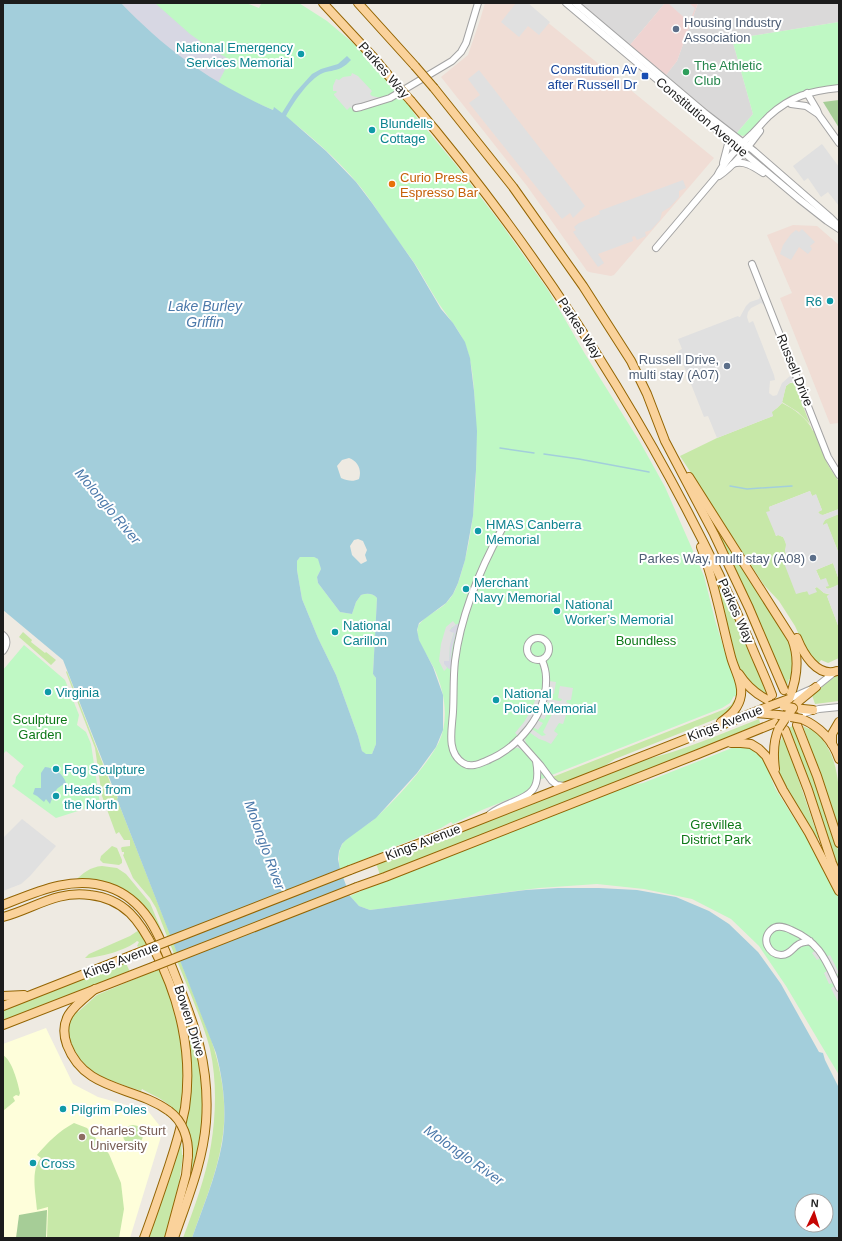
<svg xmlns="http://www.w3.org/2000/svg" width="842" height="1241" font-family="Helvetica,sans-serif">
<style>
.residential{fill:#dad9d9}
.commercial{fill:#efd3d1}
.education{fill:#fefeda}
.military{fill:#f0ddd5}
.grass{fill:#c7e8a8}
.forest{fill:#a6cd97}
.park{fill:#bff8c4}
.parking{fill:#e0e0e0;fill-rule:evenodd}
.plaza{fill:#d7d7e3}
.water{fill:#a3cedb;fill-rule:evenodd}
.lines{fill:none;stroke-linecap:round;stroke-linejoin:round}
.stream{stroke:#a3cedb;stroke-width:1.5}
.minor-casing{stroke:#a3a3a3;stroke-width:8}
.major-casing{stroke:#936402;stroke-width:10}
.minor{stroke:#fff;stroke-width:6}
.major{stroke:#fad29b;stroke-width:8}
.major-bridge-casing{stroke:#936402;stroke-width:10;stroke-linecap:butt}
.major-bridge{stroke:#fad29b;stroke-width:8}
.service-dot{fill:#5c6f8a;stroke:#fff;stroke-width:1.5}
.culture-dot{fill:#0f9aa8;stroke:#fff;stroke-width:1.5}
.leisure-dot{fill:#2e9e5b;stroke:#fff;stroke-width:1.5}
.transit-dot{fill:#1a4fb4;stroke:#fff;stroke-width:1.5}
.food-dot{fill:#e8710a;stroke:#fff;stroke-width:1.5}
.education-dot{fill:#8d6e63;stroke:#fff;stroke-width:1.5}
.labels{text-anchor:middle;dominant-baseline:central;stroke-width:4;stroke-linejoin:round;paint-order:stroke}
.service-label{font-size:13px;fill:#4e5e75;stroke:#fff;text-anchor:end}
.culture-label{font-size:13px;fill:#0d838f;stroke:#fff;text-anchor:start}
.leisure-label{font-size:13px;fill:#27864d;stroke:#fff;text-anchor:start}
.transit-label{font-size:13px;fill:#164399;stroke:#fff;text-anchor:end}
.street-label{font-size:13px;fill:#1c1c1c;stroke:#fff}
.food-label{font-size:13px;fill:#c56008;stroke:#fff;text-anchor:start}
.park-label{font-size:13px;fill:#0d7817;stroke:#fff}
.education-label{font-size:13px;fill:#785e54;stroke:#fff;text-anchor:start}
.water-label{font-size:14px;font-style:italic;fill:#4b79aa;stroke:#fff}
</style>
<rect width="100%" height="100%" fill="#eeeae2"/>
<g class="residential">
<polygon points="579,3 665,3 630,45"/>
<polygon points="698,3 839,3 839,22 732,39 753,114 736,134 666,75 677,61"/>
</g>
<polygon class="commercial" points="665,3 698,3 677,61 666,75 630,45"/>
<polygon class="education" points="46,1028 73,1084 98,1097 148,1111 163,1130 130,1238 3,1238 3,1044"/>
<g class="military">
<polygon points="485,3 524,3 714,158 614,275 611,276 589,272 587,271 527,186 441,77 468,55 480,20"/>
<polygon points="793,225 817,226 839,245 839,423 830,424 780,298 792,293 767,235"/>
</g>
<g class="grass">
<polygon points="790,383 794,383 810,424 798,412 782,402 786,386"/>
<path d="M782 403C794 409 807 418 813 431H814L828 465 839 482V509L823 515H820L818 512 822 510 816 495 812 496 810 491 769 507 776 536 778 535 783 537C786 541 787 546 785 550L789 562 785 563 801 592 808 591 809 594 815 588 817 587 824 593 831 595 827 596 839 628V658L828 663 821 660 819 663 810 655 805 648 795 626 779 601 764 585 680 456 717 438 773 416 771 412 777 408Z"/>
<polygon points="839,514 839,554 827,524 823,525 823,522 826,519"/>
<polygon points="722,536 789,640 793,656 792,679 789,679 787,686 757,616 720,537"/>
<polygon points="833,563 839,580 839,584 837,586 827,589 821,581 816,570"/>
<polygon points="717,580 748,649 767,694 761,690 759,692 738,670 715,581"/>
<polygon points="23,632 32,640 31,642 45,653 46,652 56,660 51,665 19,637"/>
<path d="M67 671 113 790H115L118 799H117L211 1039C222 1072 228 1106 222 1141 217 1174 203 1206 192 1238H183C194 1208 206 1177 211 1145 216 1114 217 1081 210 1049 205 1030 198 1013 191 995 179 966 167 937 156 908L150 898 133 878 123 855 124 854V852H122L121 848 122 847 130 846V840H124L119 832 116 834 102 796 95 748 66 672Z"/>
<polygon points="839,673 839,701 815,704 812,695"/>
<polygon points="734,700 736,700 731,709 729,709 726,714 721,717 615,759 600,769 564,783 558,784 550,778 725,709 731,705"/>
<path d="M759 719 760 723 732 737 380 875 376 863 643 760C683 751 720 734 759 719Z"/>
<polygon points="795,725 815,779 839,853 839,873 788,728"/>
<path d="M803 726 809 729 811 727C842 755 839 788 839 828Z"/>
<polygon points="783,734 814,825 819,838 817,839 780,775 777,767 778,740 781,741"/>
<polygon points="112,846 117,848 122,860 122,863 119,865 103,863 100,860 101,856"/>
<path d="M102 866 117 868 126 874 150 903 164 936H162L128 895 75 881C83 873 90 867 102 866Z"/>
<path d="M139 930 147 944 139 947 137 946 139 942 137 941C127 950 98 958 85 958L89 954 130 936Z"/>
<polygon points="125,961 130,972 3,1021 3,1011 13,1006"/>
<path d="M159 970 172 994 181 1029 185 1078 180 1116C170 1102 156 1097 142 1089L141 1091C116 1082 89 1077 75 1051 67 1038 67 1027 73 1013L78 1012 97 995 149 973Z"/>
<polygon points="176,980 203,1066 202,1144 173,1238 187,1176 185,1124 189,1048 184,1014 173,982"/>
<path d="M3 1055C12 1060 18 1083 20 1093L19 1096 16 1095 13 1097 15 1101 3 1111Z"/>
<path d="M74 1123 87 1128 109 1154 121 1183 124 1209 119 1238H47L48 1207 37 1210C36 1194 30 1170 41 1158L37 1155C48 1142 59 1131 74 1123Z"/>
<circle cx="133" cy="1135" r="10"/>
<polygon points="181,1138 182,1155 183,1155 179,1183 165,1238 147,1238"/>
</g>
<g class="forest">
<polygon points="839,100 839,128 823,102"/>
<polygon points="47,1210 46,1238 16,1238 19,1215"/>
</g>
<g class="park">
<path d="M121 3H246L259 8 261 4H265V3H299L302 5 327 21 360 49 410 107 417 118 456 165 502 225 548 290 585 354 640 442 665 487 704 576 715 620 728 662 736 683 738 692 737 697 734 696 730 703 722 708 534 782 530 788 524 793 482 810 453 824 451 822 441 828 340 869C338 860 338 850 343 843 350 833 363 828 372 821 393 803 427 766 439 742 450 718 444 690 434 668 429 657 414 639 418 627 420 619 439 610 445 604 453 597 457 587 460 577 477 525 478 461 475 407 474 388 473 367 467 349 461 330 446 316 436 299 429 288 423 276 415 264 407 252 397 240 389 228 379 213 369 197 358 184 334 155 304 130 274 108L273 110 250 100 211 79Z"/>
<polygon points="839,22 839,87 804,92 750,133 743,136 736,134 753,114 732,39"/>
<path d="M300 557H314L319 559 321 569 317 577 318 583 340 612 352 614 356 602 361 595C367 593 373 593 377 598L373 674 376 678V744L372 754H365L362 751 358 736 336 675 318 638 302 599 297 570V561Z"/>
<polygon points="24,645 65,680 79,715 77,725 86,732 91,744 100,804 56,818 12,786 15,783 16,777 24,766 6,751 3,754 3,670"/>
<polygon points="742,746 753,750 764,760 775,788 826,869 839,898 839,1075 786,986 759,946 731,919 692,899 644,889 597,884 539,888 370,910 359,906 350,896 386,880 627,786 643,783 732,748"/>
</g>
<g class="parking">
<polygon points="516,3 528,3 550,22 539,35 528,26 519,37 501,22"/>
<polygon points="670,3 689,3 695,8 692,16 688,21 669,4"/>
<polygon points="479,70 585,206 573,218 570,213 562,219 469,103 480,95 468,79"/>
<polygon points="352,73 358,76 372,91 370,94 372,96 381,98 388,96 391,101 361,110 354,110 350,107 347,110 334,95 334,94 337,92 336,91 333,91 333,86 336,79 339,80 343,77 351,76"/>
<polygon points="822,144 839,167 839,206 828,192 821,197 808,178 804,181 793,166"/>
<polygon points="683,180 686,188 679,191 679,197 670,207 662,212 660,220 651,230 645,232 646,236 637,240 635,236 632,237 633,241 598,254 604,263 598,267 573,232 576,230 574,227 579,223 600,214 599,211"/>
<polygon points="802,229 815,242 810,246 812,249 808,254 799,247 791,260 780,254 783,245 791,234 796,230 799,232"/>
<polygon points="761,294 765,306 761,303 751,308 748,312 747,317 749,323 753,321 774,375 775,380 770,381 769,393 773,396 777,395 782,383 790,376 791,372 796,384 791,382 786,386 782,403 777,408 772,412 773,416 717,438 708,416 704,417 678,351 682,349 678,339 738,316 739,317 740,317 746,306 750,302 759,299"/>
<polygon points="810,491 812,496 816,494 822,510 818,512 820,514 823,515 839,509 839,514 825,520 823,524 823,525 827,523 839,554 839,580 833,563 816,570 820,580 826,578 829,586 825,587 826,588 829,589 839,584 839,628 827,596 830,594 824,593 817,587 815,588 817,592 809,595 807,591 796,594 784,563 789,562 785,552 786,544 783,537 778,535 776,536 766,512 770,511 769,507"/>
<polygon points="453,621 456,625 451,628 450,631 454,632 450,645 449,661 444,661 447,668 444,671 439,661 441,644 446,627"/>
<path d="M549 681 556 682 554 694 547 692V698L558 701H561L562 699 558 698 560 686 573 688 571 700H567L566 702 570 704 563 724 559 723 554 731 558 734 551 744 545 741 539 739 529 732 525 739 526 744 529 747 524 751 518 748H513L518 736 515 733 524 722 530 712 534 713 537 708 533 706 538 692H542L544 684ZM545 702 558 705 560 707 558 713 553 712 543 732 546 735 542 736 532 729 533 727 538 730 543 723 537 720 539 717 544 720 550 708 543 705Z"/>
<polygon points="22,819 56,846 30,876 21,884 3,891 3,838"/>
<polygon points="816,950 826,957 830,955 839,973 835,975 836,978 839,976 839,1002 838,1002 831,988 835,986 833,983 829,984 824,973 827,971 821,958 817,960 812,953"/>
</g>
<g class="plaza">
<polygon points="121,3 155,3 190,34 207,46 230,60 218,83 194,67 171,51 147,30"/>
<polygon points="457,624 460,624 459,629 456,633 452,649 451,660 452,666 451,669 449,669 444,664 444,661 449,661 450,645 454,633 449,631 452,628"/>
</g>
<g class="water">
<path d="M3 3H121C167 51 212 83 273 110L274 107 282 113 294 94 312 74 321 69 338 64 347 56 351 60C348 63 345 66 341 68 335 71 328 71 323 73 309 79 293 103 286 116L326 151 356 182 372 203 414 263 441 309 453 323 465 342 470 358 474 391 477 431 476 470 473 516 465 560 458 583 453 594 446 603 419 623 417 630 419 640 433 667 443 695V730L436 747 417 773 376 818 346 840 342 844 339 851 338 859 340 869 350 896 359 906 370 910 526 890 558 888H599L637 890 676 897 709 911 729 924 758 952 781 984 819 1052 823 1053 825 1060 839 1088V1238H192C203 1207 216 1176 222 1144 227 1114 224 1083 216 1053L117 799 118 798 115 790H114L63 660 3 610ZM349 458C358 461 362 470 359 479 353 482 348 481 341 478L337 466 342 460ZM358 539 363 541 367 550 365 555 367 561 361 564 352 555 350 546 354 540ZM300 557H314L318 559 321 569 317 577 318 583 340 612 352 614 356 602 361 595C367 593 373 593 377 598L373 674 376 678V744L372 754H366L362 751 358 736 336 675 318 638 302 599 297 570V561ZM802 1201H826V1225H802Z"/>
<path d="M45 767C54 768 63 773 66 783 54 789 55 792 50 804L46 799 44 802 37 796 33 794 35 788H41V773Z"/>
</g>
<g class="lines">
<g class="stream">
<polyline points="500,448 534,453"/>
<polyline points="544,454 579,459 649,472"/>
<polyline points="730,486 747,489 792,486"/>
</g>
<g class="minor-casing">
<g id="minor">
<polyline points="566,3 799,199 827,221 839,229"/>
<polyline points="575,3 705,113 754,151 831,218 839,226"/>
<polyline points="807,93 817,110 819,115 839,143"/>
<polyline points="791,104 806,106 818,114"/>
<polyline points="356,108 361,107 390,98 452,61 461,52 466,43 478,3"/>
<polyline points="723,163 728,144 726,138"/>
<path d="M733 164C744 160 754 167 763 173"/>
<path d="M719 176C735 165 748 147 760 131"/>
<path d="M656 248 717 176C725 160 739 146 752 134 758 128 763 122 769 116 791 96 810 91 839 88"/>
<polyline points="752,264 828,457 839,475"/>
<path d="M503 527C480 569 461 613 455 661 453 678 454 695 453 712 452 729 446 752 463 763 470 768 479 764 486 761 518 748 548 714 546 677 546 671 544 665 542 660"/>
<path d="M3 635C8 639 7 646 3 651"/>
<circle cx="538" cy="649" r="11"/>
<polyline points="789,699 816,687 836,671"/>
<polyline points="801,714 819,709 839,707"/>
<polyline points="518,740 541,766 552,781 557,785 566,786"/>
<path d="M490 814C515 795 544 803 536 761"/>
<path d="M810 941C806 942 802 942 799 944 792 948 790 955 781 955 768 954 761 939 771 930 777 924 785 927 791 930 821 943 826 961 839 988"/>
</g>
</g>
<g class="major-casing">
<g id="major">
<polyline points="323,3 374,58 393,81"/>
<polyline points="358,3 415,66"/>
<polyline points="434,88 513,187 583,286 631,361 647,394 665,441 714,534 749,608 784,690"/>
<path d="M411 101C487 190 555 285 616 385 666 467 711 552 749 640 756 658 765 676 772 695"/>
<path d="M689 477 792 639C800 659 797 679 789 699"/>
<path d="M701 547C715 582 721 620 731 657 734 669 743 683 741 695 739 708 731 715 721 722"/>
<path d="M797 638C803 653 817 678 837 671"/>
<path d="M739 674C746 685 756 694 768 700"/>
<polyline points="793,708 799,701 816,687"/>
<polyline points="793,708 813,710"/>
<polyline points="756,713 778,715"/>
<path d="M802 719C820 727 833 741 839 759"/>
<polyline points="797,725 817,776 839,843"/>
<polyline points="785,730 808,790 832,863 839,879"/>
<polyline points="731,743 741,743 751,744 759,749 766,756 783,790 809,833 839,891"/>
<polyline points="832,744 832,734 839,722"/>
<path d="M775 769C773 754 773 741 779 728"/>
<polyline points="350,870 457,829 770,706"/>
<polyline points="357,887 385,877 698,754 777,722"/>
<path d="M3 905C36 892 72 875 108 887 148 900 161 940 175 975 195 1026 210 1065 206 1122 203 1162 187 1200 174 1238"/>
<path d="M3 917C33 909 57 890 90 895 125 899 140 921 155 951 180 999 193 1054 185 1108 181 1128 175 1148 169 1166 161 1190 153 1214 144 1238"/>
<path d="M95 989C76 1005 57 1017 67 1045 85 1092 133 1085 169 1111"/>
<polyline points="3,996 24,995"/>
<polyline points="3,1006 148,949"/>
<polyline points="3,1025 155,966"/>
<polyline points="169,1238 186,1175 188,1156"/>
</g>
</g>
<use href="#minor" class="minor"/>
<use href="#major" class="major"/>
<g class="major-bridge-casing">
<g id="major-bridge">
<polyline points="415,66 434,88"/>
<polyline points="393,81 411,101"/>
<polyline points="770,706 789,699"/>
<polyline points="778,715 787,716 793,708 784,706"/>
<polyline points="791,717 802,719"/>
<polyline points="779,728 785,719"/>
<polyline points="148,949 350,870"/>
<polyline points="155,966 357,887"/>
<path d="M169 1111C183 1121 189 1139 188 1156"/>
</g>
</g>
<use href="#major-bridge" class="major-bridge"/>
</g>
<g class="service-dot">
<circle cx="676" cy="29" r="4"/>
<circle cx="727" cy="366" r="4"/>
<circle cx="813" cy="558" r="4"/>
</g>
<g class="culture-dot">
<circle cx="301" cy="54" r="4"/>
<circle cx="372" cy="130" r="4"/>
<circle cx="830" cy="301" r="4"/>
<circle cx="478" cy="531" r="4"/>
<circle cx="466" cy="589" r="4"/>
<circle cx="557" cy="611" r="4"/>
<circle cx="335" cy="632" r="4"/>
<circle cx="48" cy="692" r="4"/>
<circle cx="496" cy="700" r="4"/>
<circle cx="56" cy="769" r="4"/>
<circle cx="56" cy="796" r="4"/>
<circle cx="63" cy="1109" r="4"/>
<circle cx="33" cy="1163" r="4"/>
</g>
<circle class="leisure-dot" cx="686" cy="72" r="4"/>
<rect class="transit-dot" x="641" y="72" width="8" height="8" rx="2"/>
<circle class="food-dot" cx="392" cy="184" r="4"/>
<circle class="education-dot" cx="82" cy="1137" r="4"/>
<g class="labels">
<g class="service-label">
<text x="684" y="22" text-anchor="start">Housing Industry<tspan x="684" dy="15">Association</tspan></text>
<text x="719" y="359">Russell Drive,<tspan x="719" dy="15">multi stay (A07)</tspan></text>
<text x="805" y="558">Parkes Way, multi stay (A08)</text>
</g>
<g class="culture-label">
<text x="293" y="47" text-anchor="end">National Emergency<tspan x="293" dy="15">Services Memorial</tspan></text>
<text x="380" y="123">Blundells<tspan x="380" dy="15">Cottage</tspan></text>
<text x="822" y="301" text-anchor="end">R6</text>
<text x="486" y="524">HMAS Canberra<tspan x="486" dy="15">Memorial</tspan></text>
<text x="474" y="582">Merchant<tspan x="474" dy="15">Navy Memorial</tspan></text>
<text x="565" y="604">National<tspan x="565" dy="15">Worker’s Memorial</tspan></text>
<text x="343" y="625">National<tspan x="343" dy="15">Carillon</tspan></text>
<text x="56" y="692">Virginia</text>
<text x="504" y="693">National<tspan x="504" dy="15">Police Memorial</tspan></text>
<text x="64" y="769">Fog Sculpture</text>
<text x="64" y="789">Heads from<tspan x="64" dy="15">the North</tspan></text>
<text x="71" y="1109">Pilgrim Poles</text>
<text x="41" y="1163">Cross</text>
</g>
<g class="leisure-label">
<text x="694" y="65">The Athletic<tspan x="694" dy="15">Club</tspan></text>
</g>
<g class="transit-label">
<text x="637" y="69">Constitution Av<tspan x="637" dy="15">after Russell Dr</tspan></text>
</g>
<g class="street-label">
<text transform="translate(384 70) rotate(49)">Parkes Way</text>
<text transform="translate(702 117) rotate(40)">Constitution Avenue</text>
<text transform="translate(580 328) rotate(57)">Parkes Way</text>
<text transform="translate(795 370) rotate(68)">Russell Drive</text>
<text transform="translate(736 611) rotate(66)">Parkes Way</text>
<text transform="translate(725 723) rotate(-21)">Kings Avenue</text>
<text transform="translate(423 842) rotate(-21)">Kings Avenue</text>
<text transform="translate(121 960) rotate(-21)">Kings Avenue</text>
<text transform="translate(190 1021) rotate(72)">Bowen Drive</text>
</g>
<g class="food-label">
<text x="400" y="177">Curio Press<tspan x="400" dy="15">Espresso Bar</tspan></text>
</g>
<g class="park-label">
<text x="646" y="640">Boundless</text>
<text x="40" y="719">Sculpture<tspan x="40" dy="15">Garden</tspan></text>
<text x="716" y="824">Grevillea<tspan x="716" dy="15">District Park</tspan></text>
</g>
<g class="education-label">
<text x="90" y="1130">Charles Sturt<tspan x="90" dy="15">University</tspan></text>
</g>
<g class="water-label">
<text x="205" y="306">Lake Burley<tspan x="205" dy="16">Griffin</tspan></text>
<text transform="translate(108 506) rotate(50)">Molonglo River</text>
<text transform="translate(265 845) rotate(70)">Molonglo River</text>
<text transform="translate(464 1155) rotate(35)">Molonglo River</text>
</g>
</g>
<rect width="842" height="1241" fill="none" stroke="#1c1c1c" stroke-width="8"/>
<g transform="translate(814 1213) rotate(4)"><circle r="19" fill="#ffffff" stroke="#a4a4a4"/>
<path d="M0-3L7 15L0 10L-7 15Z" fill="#c60503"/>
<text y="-6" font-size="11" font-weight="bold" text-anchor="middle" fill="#1c1c1c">N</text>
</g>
</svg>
